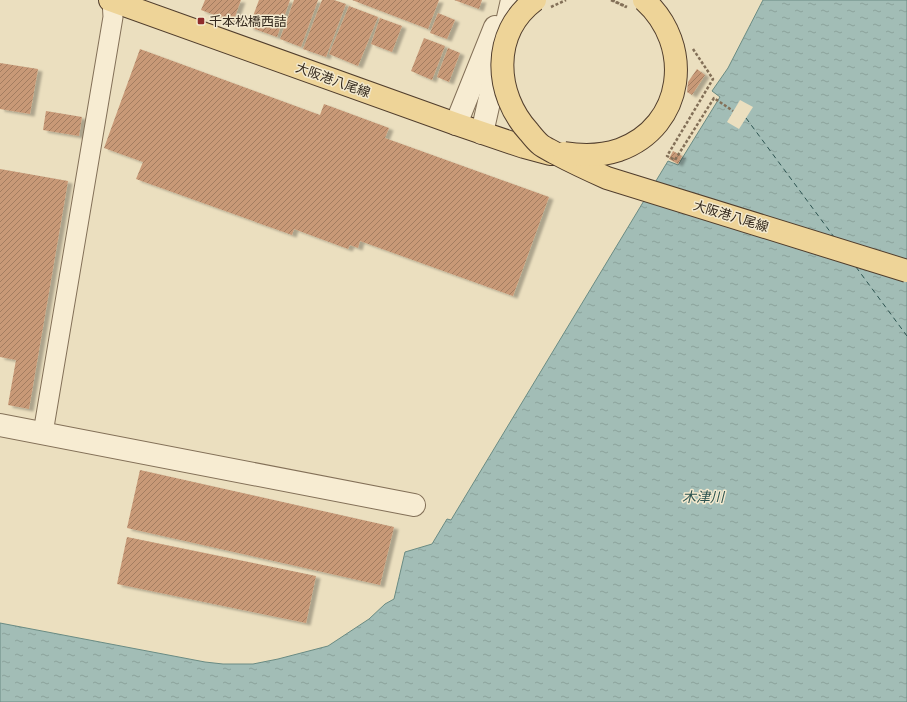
<svg xmlns="http://www.w3.org/2000/svg" width="907" height="702" font-family="'Zilla Slab','Noto Sans JP',serif">
<style>
.water{fill:url(#water-ripples);stroke:#6a8b83}
.pier{fill:#ebdfbf}
.lines{fill:none;stroke-linecap:round;stroke-linejoin:round}
.ferry{stroke:#2c5350;stroke-width:1;stroke-dasharray:5 4;stroke-linecap:butt}
.building{fill:url(#building-hatch);filter:url(#shadow)}
.minor-casing{stroke:#837058;stroke-width:21}
.tertiary-casing{stroke:#837058;stroke-width:24}
.primary-casing{stroke:#513e2d;stroke-width:24}
.path{stroke:#837058;stroke-width:2.5;stroke-dasharray:3 2;stroke-linecap:butt}
.minor{stroke:#f7ecd2;stroke-width:19}
.tertiary{stroke:#f7ecd2;stroke-width:22}
.primary{stroke:#eed498;stroke-width:22}
.primary-bridge-casing{stroke:#513e2d;stroke-width:24;stroke-linecap:butt}
.path-bridge{stroke:#837058;stroke-width:2.5;stroke-dasharray:3 2;stroke-linecap:butt}
.primary-bridge{stroke:#eed498;stroke-width:22}
.poi-dot{fill:#8f2b2b;stroke:#f3e9ce;stroke-width:1.5}
.labels{text-anchor:middle;dominant-baseline:central;stroke-width:3;stroke-linejoin:round;paint-order:stroke}
.poi-label{font-size:13px;fill:#33281c;stroke:#f3e9ce;text-anchor:start}
.street-label{font-size:13px;fill:#33281c;stroke:#f3e9ce}
.water-label{font-size:14px;font-style:italic;fill:#2c5350;stroke:#f3e9ce}
</style>
<defs>
<pattern id="water-ripples" width="26" height="14" patternUnits="userSpaceOnUse"><rect width="26" height="14" fill="#a2bdb6"/><path d="M2 4q2-2 4 0t4 0M15 11q2-2 4 0t4 0" fill="none" stroke="#8ca29c"/></pattern>
<pattern id="building-hatch" width="6" height="6" patternUnits="userSpaceOnUse"><rect width="6" height="6" fill="#c89977"/><path d="M-1 1l2-2M0 6l6-6M5 7l2-2" fill="none" stroke="#a37d61"/></pattern>
<filter id="shadow"><feDropShadow dx="4.5" dy="2.5" stdDeviation="1" flood-color="#0004"/></filter>
</defs>
<rect width="100%" height="100%" fill="#ebdfbf"/>
<polygon class="water" points="763,0 907,0 907,702 0,702 0,623 205,662 223,664 253,664 278,659 328,646 369,619 385,604 394,599 405,552 432,544 447,519 451,520 668,161 678,165 720,97 712,91 728,68"/>
<polygon class="pier" points="740,100 753,107 739,129 727,122"/>
<g class="lines">
<g class="ferry">
<polyline points="746,118 834,237"/>
<polyline points="856,267 907,336"/>
</g>
</g>
<g class="building">
<polygon points="205,0 241,0 233,22 201,10"/>
<polygon points="259,0 290,0 277,37 249,27"/>
<polygon points="294,0 318,0 301,47 280,39"/>
<polygon points="322,0 334,0 346,4 326,57 303,49"/>
<polygon points="352,0 439,0 428,29"/>
<polygon points="454,0 482,0 479,9"/>
<polygon points="349,6 378,17 358,66 329,54"/>
<polygon points="438,13 455,20 447,39 430,33"/>
<polygon points="380,18 402,26 392,52 371,44"/>
<polygon points="424,38 445,46 432,80 411,71"/>
<polygon points="448,48 460,53 449,82 437,77"/>
<polygon points="140,49 320,115 324,104 389,128 385,138 549,197 513,296 360,241 358,248 350,245 348,249 294,229 292,235 136,179 143,162 104,148"/>
<polygon points="0,63 38,69 30,114 0,109"/>
<polygon points="697,69 705,75 692,95 687,92 688,82"/>
<polygon points="46,111 82,117 79,136 43,130"/>
<polygon points="673,151 682,156 678,164 669,159"/>
<polygon points="0,169 68,181 29,409 8,405 16,360 0,357"/>
<polygon points="140,470 394,527 380,585 127,528"/>
<polygon points="127,537 316,576 306,623 117,584"/>
</g>
<g class="lines">
<g class="minor-casing">
<polyline id="minor" points="43,433 113,17 112,0"/>
</g>
<g class="tertiary-casing">
<g id="tertiary">
<polyline points="456,124 495,27"/>
<polyline points="482,133 512,0"/>
<polyline points="0,425 414,505"/>
</g>
</g>
<g class="primary-casing">
<polyline id="primary" points="110,0 456,124 524,147 550,154 558,154"/>
</g>
<g class="path">
<polyline points="611,0 626,7"/>
<polyline points="693,49 713,79 667,156 675,160 714,98 733,111"/>
</g>
<use href="#minor" class="minor"/>
<use href="#tertiary" class="tertiary"/>
<use href="#primary" class="primary"/>
<g class="primary-bridge-casing">
<g id="primary-bridge">
<path d="M535 0C491 33 494 94 529 132 533 137 537 142 541 145 545 148 550 150 555 153 572 162 589 170 607 178L907 271"/>
<path d="M564 153C582 156 601 156 619 150 685 126 694 45 644 0"/>
</g>
</g>
<g class="path-bridge">
<polyline points="612,0 627,7"/>
<polyline points="551,7 566,0"/>
</g>
<use href="#primary-bridge" class="primary-bridge"/>
</g>
<rect class="poi-dot" x="197" y="17" width="8" height="8" rx="2"/>
<g class="labels">
<g class="poi-label">
<text x="209" y="21">千本松橋西詰</text>
</g>
<g class="street-label">
<text transform="translate(333 80) rotate(20)">大阪港八尾線</text>
<text transform="translate(731 216) rotate(17)">大阪港八尾線</text>
</g>
<g class="water-label">
<text x="703" y="497">木津川</text>
</g>
</g>
</svg>
